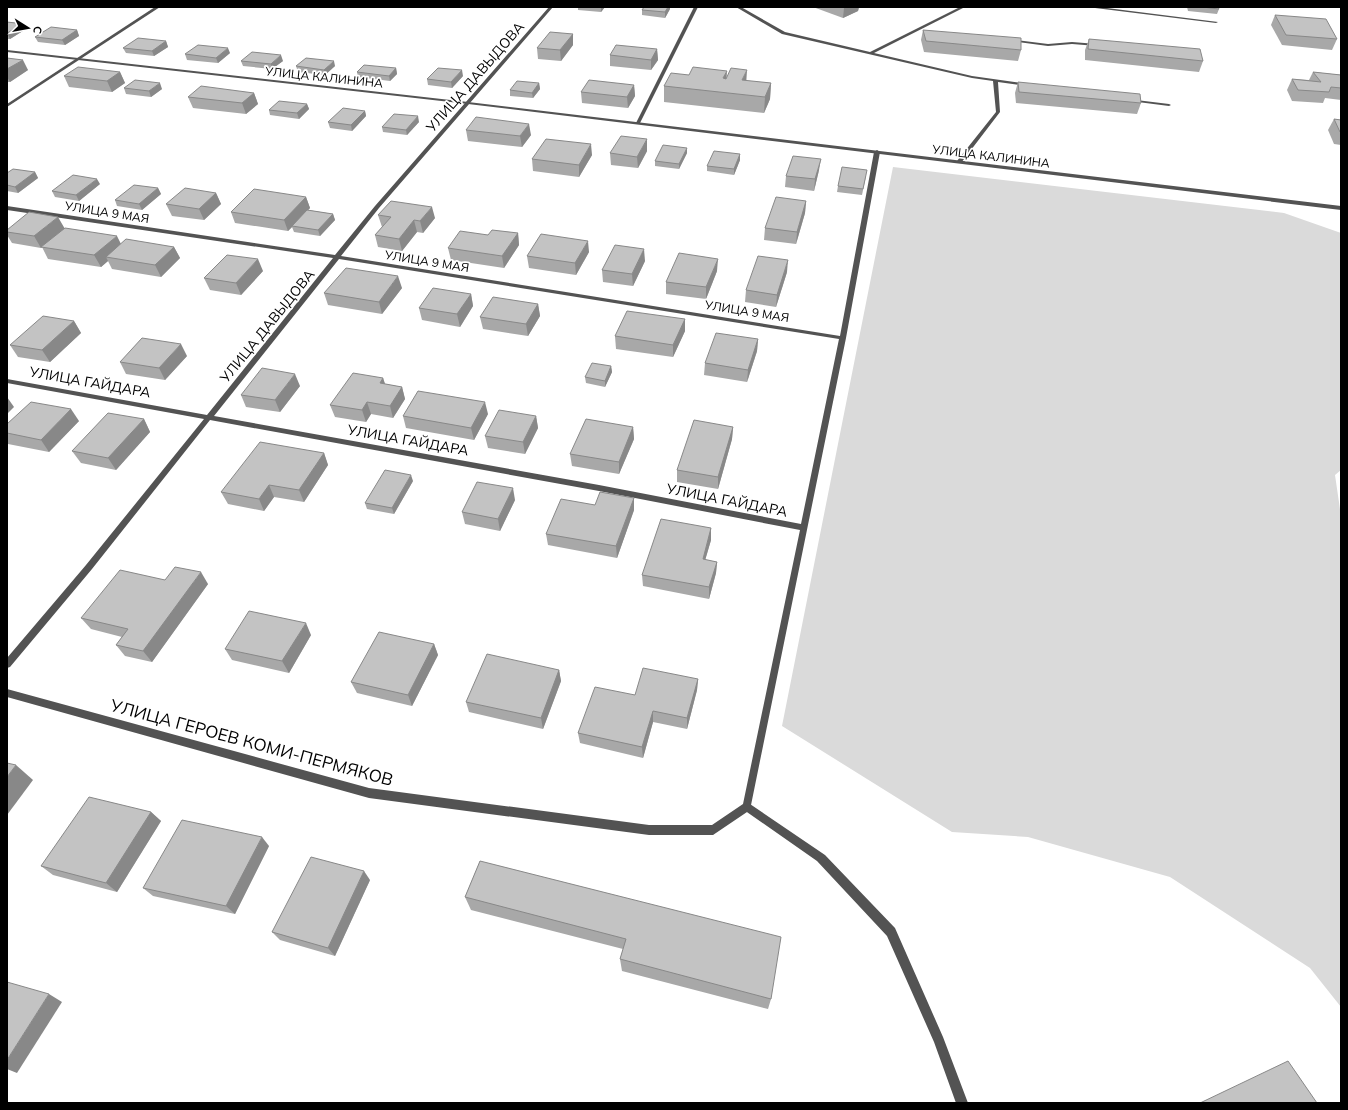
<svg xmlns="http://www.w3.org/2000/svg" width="1348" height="1110" font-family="Mulish,sans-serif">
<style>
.green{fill:#dadada}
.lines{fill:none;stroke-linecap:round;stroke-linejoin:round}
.service{fill:#535353;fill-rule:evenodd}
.minor{fill:#535353;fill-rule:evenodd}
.tertiary{fill:#535353;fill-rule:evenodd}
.wall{fill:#a8a8a8}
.shaded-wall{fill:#888}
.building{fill:#c3c3c3;stroke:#888}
.labels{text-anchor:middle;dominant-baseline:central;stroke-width:3.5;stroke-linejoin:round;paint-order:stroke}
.far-street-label{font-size:12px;fill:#000;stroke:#fff}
.street-label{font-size:14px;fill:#000;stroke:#fff}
.near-street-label{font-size:17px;fill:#000;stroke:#fff}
</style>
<rect width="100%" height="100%" fill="#fff"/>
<polygon class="green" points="893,167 1284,213 1341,233 1341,470 1335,475 1341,516 1341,1007 1310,968 1170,877 1028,837 952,832 782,726"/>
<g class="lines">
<g class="service">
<polygon points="1087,7 1099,7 1218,22 1216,23"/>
<polygon points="1009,39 1048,44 1072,42 1097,44 1099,45 1097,46 1072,44 1048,46 1011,41 1009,40"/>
<polygon points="747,802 825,855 895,928 943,1037 968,1103 956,1103 934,1042 887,936 817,861 744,810 742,807 744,804"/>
</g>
<g class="minor">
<polygon points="155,7 160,7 7,107 7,104"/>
<path d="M549 7H553L379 208 341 256 840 336 874 152 877 150 880 152 846 338 750 810 713 835H649L369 798 7 697V689L369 788 649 825H712L743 804 800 530 599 491 210 420 92 569 10 667 7 668V658L86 565 204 419 7 383V379L207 415 333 258 7 210V206L335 255 375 206ZM339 259 839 339 801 524 599 485 214 416Z"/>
<polygon points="694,7 698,7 640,123 636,124 636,123"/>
<polygon points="736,7 741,7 785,32 870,52 960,7 965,7 874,53 972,76 1028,84 1030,85 1028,86 998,82 1000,112 961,163 957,163 957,161 996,112 993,81 972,78 782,34"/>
<polygon points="1128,99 1169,104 1171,105 1169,106 1130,101 1128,101"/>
</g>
<polygon class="tertiary" points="7,50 468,102 1341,206 1341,210 468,104 7,52"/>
</g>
<g class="wall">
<polygon points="578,7 605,7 601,12 578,10"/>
<polygon points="644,7 670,7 670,9 665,18 642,15 642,10"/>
<polygon points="813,7 859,7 858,11 843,18"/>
<polygon points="1187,7 1218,7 1219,9 1217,14 1188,11"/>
<polygon points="1275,15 1337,39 1332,50 1282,45 1271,25"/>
<polygon points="7,22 24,24 26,29 10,39 7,39"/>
<polygon points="77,30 79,36 65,45 38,42 35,37"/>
<polygon points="923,30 1021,50 1018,61 924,52 921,40"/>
<polygon points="573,34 573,45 561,61 538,59 537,48"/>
<polygon points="1089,39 1203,61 1199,72 1085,60 1085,50"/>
<polygon points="166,41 168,47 154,56 126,53 123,48"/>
<polygon points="657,49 658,60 651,70 610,66 610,55"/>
<polygon points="230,53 218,63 187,60 185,54"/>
<polygon points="7,58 28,70 10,82 7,82"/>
<polygon points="241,61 283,61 272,69 243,66"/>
<polygon points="296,66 335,66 325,75 298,72"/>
<polygon points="396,68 397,74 390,81 358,77 357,72"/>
<polygon points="120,72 125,83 112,92 69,87 64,76"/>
<polygon points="1313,72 1341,75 1341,100 1325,98 1323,103 1292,101 1287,90 1292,79 1309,80"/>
<polygon points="463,76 452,88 428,85 427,79"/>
<polygon points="726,79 771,83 770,99 764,113 664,102 664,86"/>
<polygon points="1018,82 1141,103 1137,114 1016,103 1015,93"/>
<polygon points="539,83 540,89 533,98 510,96 510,90"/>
<polygon points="634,85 635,96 628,108 582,103 581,92"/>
<polygon points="124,88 162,89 151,97 126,94"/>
<polygon points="254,93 258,104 246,114 193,108 188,97"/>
<polygon points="307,104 309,109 299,119 270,115 269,110"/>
<polygon points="365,111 366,116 352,131 330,128 328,122"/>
<polygon points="1334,119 1341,120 1341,145 1334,144 1328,130"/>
<polygon points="419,122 407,135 383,132 382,127"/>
<polygon points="466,130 531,135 522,147 468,141"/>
<polygon points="687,148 687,153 679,169 655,166 655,161"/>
<polygon points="647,151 638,168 611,165 610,153"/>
<polygon points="740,154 740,160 734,175 707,171 707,166"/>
<polygon points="592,155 579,177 533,171 532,159"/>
<polygon points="819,170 814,191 785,187 786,176"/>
<polygon points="35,172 38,178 18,193 7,191 7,173"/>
<polygon points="866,176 862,195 837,192 838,186"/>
<polygon points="100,184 79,201 55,197 52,191"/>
<polygon points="158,188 161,194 142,210 117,206 115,200"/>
<polygon points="216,193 221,204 204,220 172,216 166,204"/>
<polygon points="306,197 310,208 308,210 333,214 335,220 320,236 294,232 292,227 288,231 235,223 231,212"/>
<polygon points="806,201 805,213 796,244 764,240 765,228"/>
<polygon points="378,215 435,218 423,233 417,232 402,251 378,247 375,235 382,227"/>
<polygon points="64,228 121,244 174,247 180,258 161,277 112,269 108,261 101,267 48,259 42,247 41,248 12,243 7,235 7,230"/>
<polygon points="518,233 519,245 504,268 451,260 448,248 488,235"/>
<polygon points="589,252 576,275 529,268 527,256"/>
<polygon points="645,261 633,286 603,282 602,270"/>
<polygon points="263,271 241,295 210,290 204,278"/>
<polygon points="717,271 706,299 666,294 666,282"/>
<polygon points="787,272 776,307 745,302 746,290"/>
<polygon points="402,288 382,314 328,305 324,293"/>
<polygon points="471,294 473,306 460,327 422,320 419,308"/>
<polygon points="538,304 540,316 528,336 483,329 480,317"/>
<polygon points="685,319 685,331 673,357 616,349 615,336"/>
<polygon points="74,321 81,333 50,362 18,357 10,345"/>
<polygon points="758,339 757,351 747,382 704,375 705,363"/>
<polygon points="187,356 165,380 126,374 120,362"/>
<polygon points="611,366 612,372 605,387 586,383 585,377"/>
<polygon points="383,378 385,384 402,387 405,399 393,418 371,414 366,422 335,417 330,405"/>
<polygon points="300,386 280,412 246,407 241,395"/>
<polygon points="488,414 474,440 406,428 403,416"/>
<polygon points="536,416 538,428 525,454 488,448 485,436"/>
<polygon points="144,419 150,432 116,470 81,463 72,451"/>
<polygon points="79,421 49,452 8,444 7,443 7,424"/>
<polygon points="633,427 634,439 619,474 572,466 570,454"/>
<polygon points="733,427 732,439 718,489 677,482 677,470"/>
<polygon points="324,453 328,465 304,502 274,497 264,511 228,504 221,492"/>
<polygon points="413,481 394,514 367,509 365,503"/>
<polygon points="634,498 634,510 617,558 548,545 546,534 595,505"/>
<polygon points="515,500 500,531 465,524 462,512"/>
<polygon points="711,528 711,540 705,560 717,562 716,573 709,599 643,586 642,575"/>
<polygon points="165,580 208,584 152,662 125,656 116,645 122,637 91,629 81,618"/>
<polygon points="311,635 289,673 232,660 225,649"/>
<polygon points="434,644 438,655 412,706 357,693 351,682"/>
<polygon points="559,670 561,681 543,729 469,712 466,702"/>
<polygon points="698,679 697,690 687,729 653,722 643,758 580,743 578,733 635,695"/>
<polygon points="151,812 161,821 117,892 53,875 41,866"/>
<polygon points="269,846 235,914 153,896 143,888"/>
<polygon points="480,861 771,999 768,1009 622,971 620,959 623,949 471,910 465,897"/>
<polygon points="370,880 335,956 280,940 272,932"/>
</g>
<g class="shaded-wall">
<polygon points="601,7 605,7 601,12"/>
<polygon points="668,7 670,7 670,9 665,18 665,12"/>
<polygon points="846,7 859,7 858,11 843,18 844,8"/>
<polygon points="24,24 26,29 10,39 7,33"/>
<polygon points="77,30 79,36 65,45 62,40"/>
<polygon points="573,34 573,45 561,61 560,50"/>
<polygon points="166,41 168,47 154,56 152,51"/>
<polygon points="228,48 230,53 218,63 216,58"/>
<polygon points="657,49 658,60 651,70 651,60"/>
<polygon points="281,55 283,61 272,69 271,64"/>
<polygon points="23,60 28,70 10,82 7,77 7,69"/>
<polygon points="334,61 335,66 325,75 324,70"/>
<polygon points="396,68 397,74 390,81 389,76"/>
<polygon points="462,70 463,76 452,88 451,82"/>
<polygon points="747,70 746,86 742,80"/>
<polygon points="727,71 726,87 723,78"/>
<polygon points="120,72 125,83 112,92 107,81"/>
<polygon points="160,83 162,89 151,97 149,91"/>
<polygon points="539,83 540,89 533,98 532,93"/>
<polygon points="771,83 770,99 764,113 765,97"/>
<polygon points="634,85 635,96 628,108 627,97"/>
<polygon points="254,93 258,104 246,114 242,103"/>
<polygon points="307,104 309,109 299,119 297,113"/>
<polygon points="365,111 366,116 352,131 351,125"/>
<polygon points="418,116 419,122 407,135 406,130"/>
<polygon points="529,124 531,135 522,147 520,136"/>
<polygon points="647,139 647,151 638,168 637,157"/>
<polygon points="591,144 592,155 579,177 579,165"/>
<polygon points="687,148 687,153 679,169 679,164"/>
<polygon points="740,154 740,160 734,175 734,169"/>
<polygon points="821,159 819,170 814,191 815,179"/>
<polygon points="35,172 38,178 18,193 15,187"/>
<polygon points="97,179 100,184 79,201 76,195"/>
<polygon points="158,188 161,194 142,210 139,204"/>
<polygon points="216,193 221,204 204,220 199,209"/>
<polygon points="306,197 310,208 293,226 292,226 292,227 288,231 284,220"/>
<polygon points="806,201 805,213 796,244 797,232"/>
<polygon points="432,207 435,218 423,233 420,221"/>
<polygon points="333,214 335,220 320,236 318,230"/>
<polygon points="58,217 65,229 41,247 42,247 41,248 34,236"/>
<polygon points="414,220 417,232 402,251 399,239"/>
<polygon points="518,233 519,245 504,268 502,256"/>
<polygon points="117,236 123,248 106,257 108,261 101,267 94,255"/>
<polygon points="588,241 589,252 576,275 575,263"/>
<polygon points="174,247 180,258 161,277 155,265"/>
<polygon points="644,249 645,261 633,286 632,274"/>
<polygon points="258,259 263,271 241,295 236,283"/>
<polygon points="718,259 717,271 706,299 706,287"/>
<polygon points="788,260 787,272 776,307 777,295"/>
<polygon points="398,276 402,288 382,314 379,302"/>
<polygon points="471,294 473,306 460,327 457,314"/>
<polygon points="538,304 540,316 528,336 526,324"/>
<polygon points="685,319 685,331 673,357 673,345"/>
<polygon points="74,321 81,333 50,362 42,350"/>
<polygon points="758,339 757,351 747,382 748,370"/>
<polygon points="181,344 187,356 165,380 159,368"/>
<polygon points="611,366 612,372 605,387 605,381"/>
<polygon points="295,374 300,386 280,412 275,400"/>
<polygon points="383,378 387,390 380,383"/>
<polygon points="402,387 405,399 393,418 390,406"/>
<polygon points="7,397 14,407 7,414"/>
<polygon points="367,402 371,414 366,422 362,410"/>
<polygon points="485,402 488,414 474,440 471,428"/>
<polygon points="71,409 79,421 49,452 41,440"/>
<polygon points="536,416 538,428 525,454 523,442"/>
<polygon points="144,419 150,432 116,470 108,458"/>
<polygon points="633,427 634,439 619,474 619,462"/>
<polygon points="733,427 732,439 718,489 718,477"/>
<polygon points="324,453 328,465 304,502 299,490"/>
<polygon points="411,475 413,481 394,514 392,508"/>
<polygon points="269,485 274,497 264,511 259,499"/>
<polygon points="513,488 515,500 500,531 498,519"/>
<polygon points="634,498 634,510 617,558 616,546"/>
<polygon points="711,528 711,540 702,571 703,559"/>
<polygon points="717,562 716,573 709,599 709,587"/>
<polygon points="201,572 208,584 152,662 143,651"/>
<polygon points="306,623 311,635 289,673 282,661"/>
<polygon points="434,644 438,655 412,706 408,695"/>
<polygon points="559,670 561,681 543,729 541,718"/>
<polygon points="698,679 697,690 687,729 687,718"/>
<polygon points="653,711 653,722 643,758 642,747"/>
<polygon points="16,765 33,780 7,815 7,777"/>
<polygon points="151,812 161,821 117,892 106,883"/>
<polygon points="262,837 269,846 235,914 226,906"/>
<polygon points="364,871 370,880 335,956 328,948"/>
<polygon points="49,994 62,1002 17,1073 7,1069 7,1060"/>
</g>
<g class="building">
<polygon points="644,7 668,7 665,12 642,10"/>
<polygon points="1202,7 1218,7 1219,9"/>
<polygon points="1275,15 1326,19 1337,39 1286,35"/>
<polygon points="7,22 24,24 7,33"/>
<polygon points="51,27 77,30 62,40 35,37"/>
<polygon points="923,30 1021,38 1021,50 926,41"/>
<polygon points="550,32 573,34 560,50 537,48"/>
<polygon points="138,38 166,41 152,51 123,48"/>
<polygon points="1089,39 1200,49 1203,61 1088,49"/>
<polygon points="198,45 228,48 216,58 185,54"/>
<polygon points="616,45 657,49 651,60 610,55"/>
<polygon points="252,52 281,55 271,64 241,61"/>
<polygon points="7,58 23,60 7,69"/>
<polygon points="306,58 334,61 324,70 296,66"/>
<polygon points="364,65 396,68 389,76 357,72"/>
<polygon points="78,67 120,72 107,81 64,76"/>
<polygon points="693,67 727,71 723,78 726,79 731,68 747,70 742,80 771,83 765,97 664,86 671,73 689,75"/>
<polygon points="438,68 462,70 451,82 427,79"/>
<polygon points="1313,72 1341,75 1341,88 1331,87 1329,92 1298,90 1292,79 1321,82"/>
<polygon points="135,80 160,83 149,91 124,88"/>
<polygon points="589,80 634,85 627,97 581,92"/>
<polygon points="517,81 539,83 532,93 510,90"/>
<polygon points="1018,82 1140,94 1141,103 1019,92"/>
<polygon points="201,86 254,93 242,103 188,97"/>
<polygon points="279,101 307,104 297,113 269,110"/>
<polygon points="343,108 365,111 351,125 328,122"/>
<polygon points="394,114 418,116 406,130 382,127"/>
<polygon points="476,117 529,124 520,136 466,130"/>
<polygon points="1334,119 1341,120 1341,133 1340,132"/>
<polygon points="621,136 647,139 637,157 610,153"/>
<polygon points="546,139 591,144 579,165 532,159"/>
<polygon points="663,145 687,148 679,164 655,161"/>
<polygon points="714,151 740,154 734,169 707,166"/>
<polygon points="793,156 821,159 815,179 786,176"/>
<polygon points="842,167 867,170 863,189 838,186"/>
<polygon points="13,169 35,172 15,187 7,185 7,173"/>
<polygon points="73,175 97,179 76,195 52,191"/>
<polygon points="134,185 158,188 139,204 115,200"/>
<polygon points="185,188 216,193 199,209 166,204"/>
<polygon points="254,189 306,197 284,220 231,212"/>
<polygon points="776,197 806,201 797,232 765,228"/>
<polygon points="391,201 432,207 420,221 414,220 399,239 375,235 391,217 378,215"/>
<polygon points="307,210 333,214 318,230 292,226"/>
<polygon points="29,212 58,217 34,236 7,232 7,230"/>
<polygon points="65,228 117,236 94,255 41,247"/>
<polygon points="492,230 518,233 502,256 448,248 460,231 488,235"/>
<polygon points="541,234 588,241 575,263 527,256"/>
<polygon points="126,239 174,247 155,265 106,257"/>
<polygon points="615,245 644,249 632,274 602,270"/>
<polygon points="679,253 718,259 706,287 666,282"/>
<polygon points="227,255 258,259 236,283 204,278"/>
<polygon points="758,256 788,260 777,295 746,290"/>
<polygon points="346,268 398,276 379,302 324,293"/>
<polygon points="433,288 471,294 457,314 419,308"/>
<polygon points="493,297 538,304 526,324 480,317"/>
<polygon points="627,311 685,319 673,345 615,336"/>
<polygon points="43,316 74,321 42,350 10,345"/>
<polygon points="716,333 758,339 748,370 705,363"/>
<polygon points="142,338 181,344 159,368 120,362"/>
<polygon points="592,363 611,366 605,381 585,377"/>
<polygon points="262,368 295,374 275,400 241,395"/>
<polygon points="353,373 383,378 380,383 402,387 390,406 367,402 362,410 330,405"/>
<polygon points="418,391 485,402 471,428 403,416"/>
<polygon points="31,402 71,409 41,440 7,433 7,424"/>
<polygon points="499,410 536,416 523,442 485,436"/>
<polygon points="108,413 144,419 108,458 72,451"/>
<polygon points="586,419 633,427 619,462 570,454"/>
<polygon points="694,420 733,427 718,477 677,470"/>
<polygon points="260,442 324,453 299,490 269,485 259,499 221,492"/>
<polygon points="385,470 411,475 392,508 365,503"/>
<polygon points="477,482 513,488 498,519 462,512"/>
<polygon points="600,492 634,498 616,546 546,534 561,499 595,505"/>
<polygon points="661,519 711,528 703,559 717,562 709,587 642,575"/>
<polygon points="175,567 201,572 143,651 116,645 128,629 81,618 120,570 165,580"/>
<polygon points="249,611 306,623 282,661 225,649"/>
<polygon points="379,632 434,644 408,695 351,682"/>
<polygon points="487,654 559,670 541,718 466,702"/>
<polygon points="643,668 698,679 687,718 653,711 642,747 578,733 595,687 635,695"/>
<polygon points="7,763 16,765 7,777"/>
<polygon points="89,797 151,812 106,883 41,866"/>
<polygon points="182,820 262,837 226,906 143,888"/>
<polygon points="311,857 364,871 328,948 272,932"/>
<polygon points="480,861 781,937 771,999 620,959 626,939 465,897"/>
<polygon points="7,982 49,994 7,1060"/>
<polygon points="1288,1061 1317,1103 1200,1103"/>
</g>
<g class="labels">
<g class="far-street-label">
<text transform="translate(324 77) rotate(6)">УЛИЦА КАЛИНИНА</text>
<text transform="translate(991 156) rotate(7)">УЛИЦА КАЛИНИНА</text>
<text transform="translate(107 212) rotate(9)">УЛИЦА 9 МАЯ</text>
<text transform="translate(427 261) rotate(9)">УЛИЦА 9 МАЯ</text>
<text transform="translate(747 311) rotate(9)">УЛИЦА 9 МАЯ</text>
</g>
<g class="street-label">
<text transform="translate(475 77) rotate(-49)">УЛИЦА ДАВЫДОВА</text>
<text transform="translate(267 326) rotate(-51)">УЛИЦА ДАВЫДОВА</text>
<text transform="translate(90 382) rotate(10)">УЛИЦА ГАЙДАРА</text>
<text transform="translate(408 440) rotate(10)">УЛИЦА ГАЙДАРА</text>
<text transform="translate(727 500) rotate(11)">УЛИЦА ГАЙДАРА</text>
</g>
<g class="near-street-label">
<text transform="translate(252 742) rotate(15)">УЛИЦА ГЕРОЕВ КОМИ-ПЕРМЯКОВ</text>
</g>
</g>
<rect width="1348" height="1110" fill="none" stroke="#000000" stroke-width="16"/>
<g transform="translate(28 28) rotate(101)" stroke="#ffffff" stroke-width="3" paint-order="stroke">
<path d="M0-3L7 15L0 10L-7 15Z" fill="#000000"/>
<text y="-6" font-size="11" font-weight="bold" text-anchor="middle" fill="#000000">С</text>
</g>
</svg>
